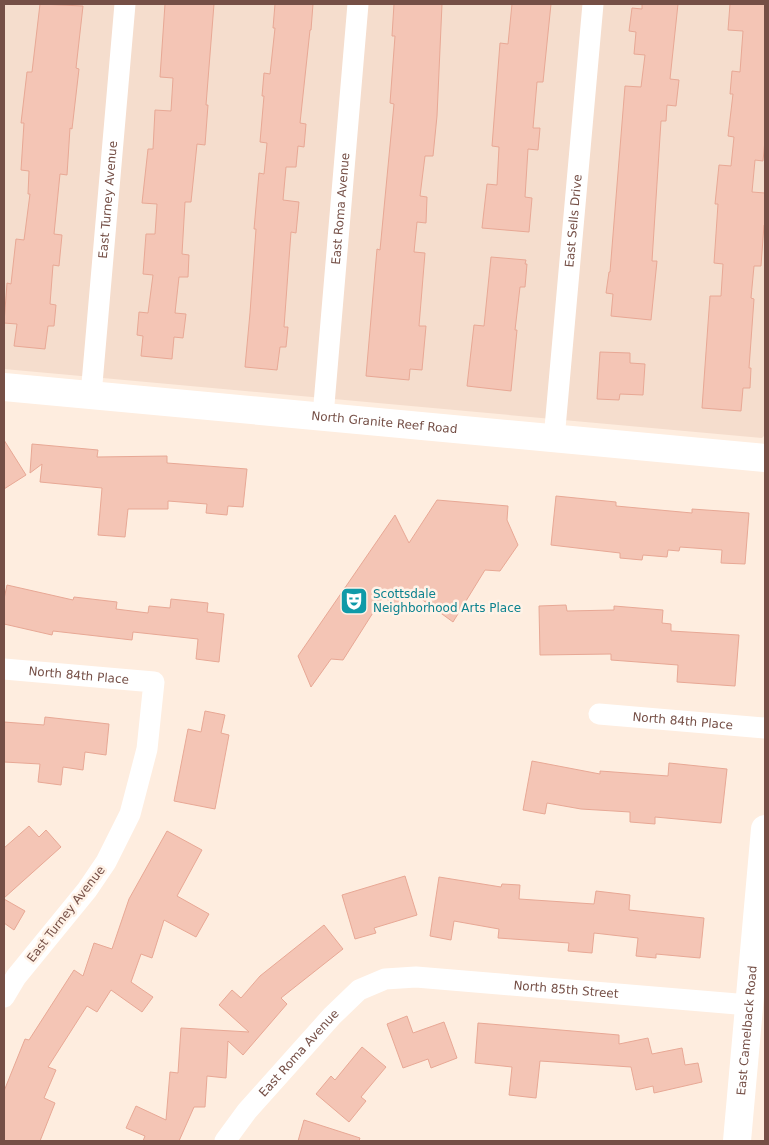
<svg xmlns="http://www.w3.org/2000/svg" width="769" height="1145" font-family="'DejaVu Sans',sans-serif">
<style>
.residential{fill:#f5ddcd}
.building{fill:#f4c5b5;stroke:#e8a895}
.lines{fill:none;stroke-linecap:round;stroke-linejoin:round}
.street{stroke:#fff;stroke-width:21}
.secondary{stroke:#fff;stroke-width:28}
.labels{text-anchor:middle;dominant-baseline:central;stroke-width:5;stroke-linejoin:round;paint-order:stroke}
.street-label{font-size:12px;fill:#754f46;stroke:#fff2e7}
.culture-label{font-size:12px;fill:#0d838f;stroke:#fff2e7;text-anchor:start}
</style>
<rect width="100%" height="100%" fill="#feeddf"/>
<polygon class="residential" points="4,4 765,4 765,435 762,438 4,369"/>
<g class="building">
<polygon points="40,4 83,6 76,68 79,69 72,129 70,128 67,175 60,174 54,234 62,235 59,266 53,265 50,304 56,305 54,326 48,326 45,349 14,346 17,324 4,323 7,283 11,284 16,239 24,240 30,194 28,194 29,171 21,170 24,123 21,123 27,72 32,72"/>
<polygon points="165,4 214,4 206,105 208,105 205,145 197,144 191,202 185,202 182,254 189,255 188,277 179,277 175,313 186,314 183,338 174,337 172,359 141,356 143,336 137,335 139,312 148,313 153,275 143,274 146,234 155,234 157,204 142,203 148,149 153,149 155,110 171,111 173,78 160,77"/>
<polygon points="275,4 313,4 311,30 310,30 300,123 306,124 304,147 298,146 296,167 286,167 283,200 299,202 296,233 291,232 284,327 288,327 286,347 280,347 277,370 245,367 250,313 256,229 254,229 259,173 264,174 267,143 260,142 264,96 262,96 264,73 270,74 275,28 273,28"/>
<polygon points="394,4 442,4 437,116 433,156 425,156 420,196 427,197 426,223 417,222 414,252 425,253 419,326 426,326 422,370 410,369 409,380 366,376 377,249 380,250 394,104 390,103 395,36 392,36"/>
<polygon points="512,4 551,4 543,82 537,82 533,128 540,128 538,150 528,149 525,197 532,198 529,232 482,228 487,184 497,185 499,147 492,146 500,43 508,44"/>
<polygon points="642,4 678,4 670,79 679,80 676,106 667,105 666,121 661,121 652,261 657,261 651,320 611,316 613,294 606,293 609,272 610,272 625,86 641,87 645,55 634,54 636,32 629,31 632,8 642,9"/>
<polygon points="730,4 765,4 765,140 763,161 755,160 752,192 765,193 765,225 764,225 761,266 754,266 751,298 754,299 749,368 751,368 750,388 743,388 741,411 702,408 710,296 721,296 723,264 714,263 718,204 715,204 719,165 731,166 734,137 728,136 733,94 730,94 732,71 740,72 743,31 728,30"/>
<polygon points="491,257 526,260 525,264 527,264 525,287 520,287 515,330 517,330 511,391 467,386 474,325 484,326"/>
<polygon points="600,352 630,353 630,363 645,364 643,395 620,394 619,400 597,399"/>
<polygon points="4,440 26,475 4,489"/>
<polygon points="32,444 98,450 97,457 167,456 167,463 247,469 243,507 228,506 227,515 206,513 207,504 168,501 168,509 128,509 125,537 98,535 102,488 40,482 42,464 30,473"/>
<polygon points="556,496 616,502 616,506 692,513 692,509 749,513 745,564 721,563 722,550 680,547 679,551 668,550 667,557 643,555 642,560 620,558 620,553 551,545"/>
<polygon points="437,500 508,506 507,520 518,545 500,571 485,570 453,622 409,590 398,606 383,597 343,660 331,659 311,687 298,656 395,515 409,543"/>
<polygon points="7,585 73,600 74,597 117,602 116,609 148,613 149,606 170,608 171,599 208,603 207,612 224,614 219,662 196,659 198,639 133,632 132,640 53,631 52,635 4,624 4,599"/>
<polygon points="566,605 567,611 614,610 614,606 663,610 662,623 671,624 671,631 739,635 735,686 677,682 678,665 611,660 611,654 540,655 539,606"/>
<polygon points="205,711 225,715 221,733 229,735 215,809 174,801 188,729 201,732"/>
<polygon points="45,717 109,724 106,755 85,752 83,770 63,767 61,785 38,782 40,764 4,762 4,722 44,725"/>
<polygon points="532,761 600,774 600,771 668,776 669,763 727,769 721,823 655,817 655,824 630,822 630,812 581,809 547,803 545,814 523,810"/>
<polygon points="29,826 39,837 46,830 61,847 4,898 4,848"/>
<polygon points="167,831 202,850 177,896 209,914 196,937 164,920 152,958 141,954 131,982 153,997 142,1012 111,990 97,1012 87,1006 48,1067 56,1070 44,1098 55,1103 40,1141 4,1141 4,1091 25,1039 29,1040 74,970 83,976 94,943 112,949 129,899"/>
<polygon points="405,876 417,915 374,928 376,933 355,939 342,895"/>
<polygon points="439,877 501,887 502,884 520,885 519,899 594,904 596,891 630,895 629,910 704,918 700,958 656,954 656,958 636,956 638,938 594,933 592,953 568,951 569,943 498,938 499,929 454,921 451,940 430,936"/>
<polygon points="4,899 25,911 14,930 4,923"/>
<polygon points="324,925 343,949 281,998 287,1004 243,1055 228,1041 226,1078 207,1076 205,1107 194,1107 179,1141 143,1141 145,1136 126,1128 136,1106 166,1120 170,1072 178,1073 181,1028 249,1032 219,1005 232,990 241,998 260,976"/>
<polygon points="407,1016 413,1033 444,1022 457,1058 431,1068 428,1059 403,1068 387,1024"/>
<polygon points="478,1023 619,1035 619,1044 648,1038 652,1054 682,1048 685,1065 698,1063 702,1082 654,1093 653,1086 636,1090 631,1067 540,1061 536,1098 509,1095 512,1067 475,1063"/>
<polygon points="362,1047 386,1067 361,1097 366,1101 349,1122 316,1094 331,1076 335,1080"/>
<polygon points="304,1120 360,1138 359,1141 298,1141"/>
</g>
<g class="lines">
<g class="street">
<path id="s1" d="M91 395 125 4"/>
<path id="s2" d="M323 416 358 4"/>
<path id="s3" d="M554 439 593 4"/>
<path id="s4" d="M4 669 154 682 147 749 130 814 106 862 87 890 16 977 4 997"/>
<path id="s5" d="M599 714 765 728"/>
<path id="s6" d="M225 1141 247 1111 332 1016 359 990 385 979 416 977 749 1005"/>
</g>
<g class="secondary">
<path id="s7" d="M4 387 765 458"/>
<path id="s8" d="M737 1141 765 829"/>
</g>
</g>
<defs>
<g id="theatre-square" transform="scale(1.4375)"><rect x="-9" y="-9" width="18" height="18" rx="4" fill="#0f9aa8" stroke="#fff2e7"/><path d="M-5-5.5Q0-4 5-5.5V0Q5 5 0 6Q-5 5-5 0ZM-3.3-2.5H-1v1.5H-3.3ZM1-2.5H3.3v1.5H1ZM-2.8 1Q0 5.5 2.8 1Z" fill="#fff"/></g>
</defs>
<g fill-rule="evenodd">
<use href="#theatre-square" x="354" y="601"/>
</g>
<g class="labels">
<g class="street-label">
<text stroke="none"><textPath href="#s1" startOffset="196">East Turney Avenue</textPath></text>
<text stroke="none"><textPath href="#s2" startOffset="208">East Roma Avenue</textPath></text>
<text stroke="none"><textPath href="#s3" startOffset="219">East Sells Drive</textPath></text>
<text stroke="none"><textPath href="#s7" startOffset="382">North Granite Reef Road</textPath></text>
<text stroke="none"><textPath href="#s4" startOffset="75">North 84th Place</textPath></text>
<text stroke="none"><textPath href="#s5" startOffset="84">North 84th Place</textPath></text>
<text transform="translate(66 914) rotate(-52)">East Turney Avenue</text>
<text stroke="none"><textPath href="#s6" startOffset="412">North 85th Street</textPath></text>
<text stroke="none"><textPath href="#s8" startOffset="111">East Camelback Road</textPath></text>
<text stroke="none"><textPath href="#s6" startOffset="115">East Roma Avenue</textPath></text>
</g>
<g class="culture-label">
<text x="373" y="594">Scottsdale<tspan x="373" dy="14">Neighborhood Arts Place</tspan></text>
</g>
</g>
<rect width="769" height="1145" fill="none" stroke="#754f46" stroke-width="10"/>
</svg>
